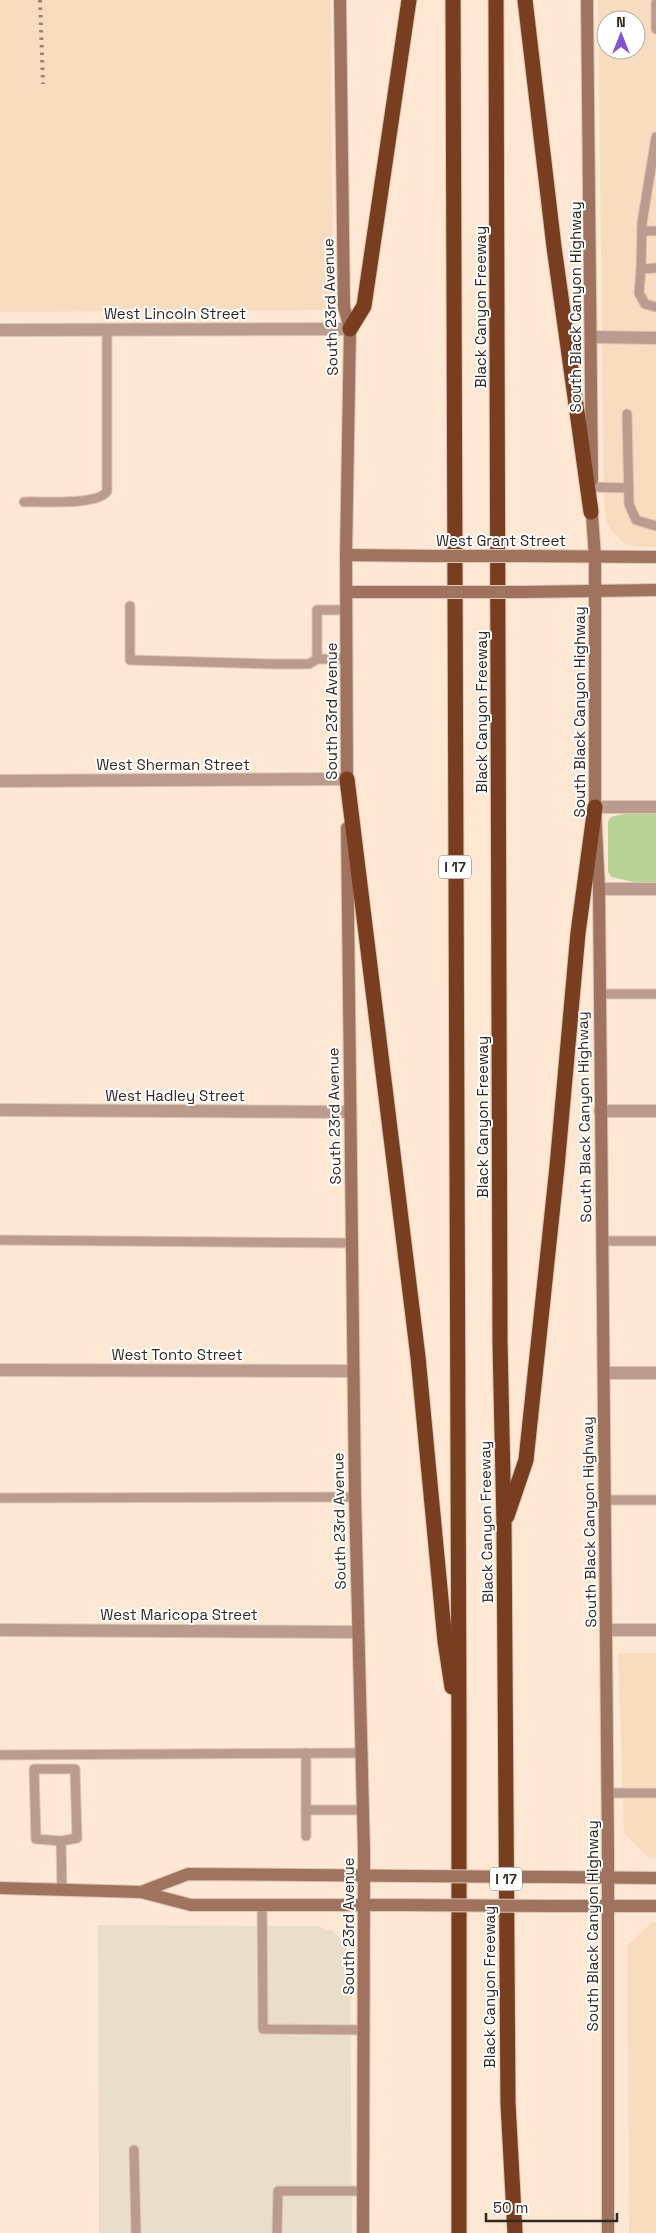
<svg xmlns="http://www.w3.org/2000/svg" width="656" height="2233" font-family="'Space Grotesk',sans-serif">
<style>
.commercial{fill:#eaddca}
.built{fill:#f8dcc0;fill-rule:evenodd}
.green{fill:#bbd296}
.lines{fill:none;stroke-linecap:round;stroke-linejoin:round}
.lane-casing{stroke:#dac6b3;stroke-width:11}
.street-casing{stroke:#dac6b3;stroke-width:14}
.secondary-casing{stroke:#dac6b3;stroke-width:14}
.highway-casing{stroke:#dac6b3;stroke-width:17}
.lane{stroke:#ba9b8d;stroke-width:9}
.street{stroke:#ba9b8d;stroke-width:12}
.secondary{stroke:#a0735f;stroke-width:12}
.highway{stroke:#793d20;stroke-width:15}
.rail{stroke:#958678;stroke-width:4;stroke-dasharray:2.5 5;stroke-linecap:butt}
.secondary-bridge-casing{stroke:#dac6b3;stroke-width:14;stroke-linecap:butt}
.secondary-bridge{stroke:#a0735f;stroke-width:12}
.labels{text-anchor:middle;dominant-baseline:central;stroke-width:4;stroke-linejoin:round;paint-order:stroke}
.shield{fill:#fff;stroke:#6f6964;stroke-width:1}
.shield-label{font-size:14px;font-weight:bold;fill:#312921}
.street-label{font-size:15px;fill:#312921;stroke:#fff}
</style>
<rect width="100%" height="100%" fill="#ffe8d3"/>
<polygon class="commercial" points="98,1925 317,1926 333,1931 343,1942 350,1956 352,2233 99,2233"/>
<g class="built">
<polygon points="0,0 331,0 333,295 329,305 322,310 0,312"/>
<path d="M598 0H656V547H637L624 543 613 533 606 520 604 503ZM606 20H636V50H606Z"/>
<polygon points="618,1653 656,1653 656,1859 650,1859 624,1833"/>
<polygon points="651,1923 656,1923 656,2233 629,2233 627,1946"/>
</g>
<polygon class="green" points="656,814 656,882 634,882 611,877 608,872 608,821 611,817 624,814"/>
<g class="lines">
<g class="lane-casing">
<g id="lane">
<polyline points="656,3 656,29"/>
<polyline points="656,137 642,223 641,269 656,268"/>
<polyline points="642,231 656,231"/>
<polyline points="641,269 639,293 645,304 656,307"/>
<polyline points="627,414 629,504 636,520 656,526"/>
<polyline points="592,487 629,488"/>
<path d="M24 502C41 501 99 506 107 491V330"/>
<polyline points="130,606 130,660 271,664 309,664 317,659"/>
<polyline points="347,610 317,610 317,659 347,659"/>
<polyline points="599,994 656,994"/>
<polyline points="0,1240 352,1243"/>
<polyline points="602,1241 656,1241"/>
<polyline points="0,1498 355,1497"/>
<polyline points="606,1500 656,1500"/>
<polyline points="306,1753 306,1836"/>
<polyline points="0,1755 363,1753"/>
<polyline points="608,1793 656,1793"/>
<polyline points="306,1810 364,1810"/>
<polyline points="61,1841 36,1839 34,1769 75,1769 77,1838 61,1841 62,1890"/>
<polyline points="262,1905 263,2029 365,2030"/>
<polyline points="134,2150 136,2233"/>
<polyline points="277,2233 278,2191 363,2191"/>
</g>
</g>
<g class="street-casing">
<g id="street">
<polyline points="0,330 350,329"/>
<polyline points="592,337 656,338"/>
<polyline points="0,781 347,779"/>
<polyline points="595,807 656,807"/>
<polyline points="599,889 656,889"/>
<polyline points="0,1110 349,1112"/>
<polyline points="600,1111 656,1111"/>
<polyline points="0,1370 353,1371"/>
<polyline points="604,1373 656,1373"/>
<polyline points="0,1630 357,1632"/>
<polyline points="606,1630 656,1630"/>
</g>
</g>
<g class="secondary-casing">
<g id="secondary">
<polyline points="340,0 344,307 350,329 346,555 347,788"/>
<polyline points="587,0 592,480"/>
<polyline points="591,502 595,557 595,807 599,889 608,1851 608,2233"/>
<polyline points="346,555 433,556"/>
<polyline points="522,556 656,557"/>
<polyline points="347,592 432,592"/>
<polyline points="524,592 656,590"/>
<polyline points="347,828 355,1497 364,1852 363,2233"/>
<polyline points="558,1877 656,1878"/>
<polyline points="0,1888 141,1892 191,1905 407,1905"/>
<polyline points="141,1892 188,1874 411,1876"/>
<polyline points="560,1906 656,1906"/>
</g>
</g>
<g class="highway-casing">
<g id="highway">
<polyline points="453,0 459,1733 459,2233"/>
<polyline points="496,0 500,1342 504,1524 508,2103 515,2233"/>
<polyline points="525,0 554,247 591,512"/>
<polyline points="350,329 364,306 409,0"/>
<polyline points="347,779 418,1357 445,1641 452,1687"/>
<polyline points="507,1516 526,1460 557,1167 578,933 595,807"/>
</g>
</g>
<use href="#lane" class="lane"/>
<use href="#street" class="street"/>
<use href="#secondary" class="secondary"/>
<use href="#highway" class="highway"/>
<polyline class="rail" points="40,0 43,84"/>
<g class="secondary-bridge-casing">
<g id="secondary-bridge">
<polyline points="433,556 522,556"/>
<polyline points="432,592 524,592"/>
<polyline points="411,1876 558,1877"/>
<polyline points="407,1905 560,1906"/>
</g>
</g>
<use href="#secondary-bridge" class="secondary-bridge"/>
</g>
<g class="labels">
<g class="shield">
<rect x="439" y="855.5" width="32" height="23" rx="4"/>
<rect x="490" y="1867.5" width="32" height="23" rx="4"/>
</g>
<g class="shield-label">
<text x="455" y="867">I 17</text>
<text x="506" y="1879">I 17</text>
</g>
<g class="street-label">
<text transform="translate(330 307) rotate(-92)">South 23rd Avenue</text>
<text transform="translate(480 307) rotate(-90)">Black Canyon Freeway</text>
<text transform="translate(575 307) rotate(-90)">South Black Canyon Highway</text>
<text x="175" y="313">West Lincoln Street</text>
<text x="501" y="540">West Grant Street</text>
<text transform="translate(331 711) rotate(-90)">South 23rd Avenue</text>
<text transform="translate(481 712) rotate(-90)">Black Canyon Freeway</text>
<text transform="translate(579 712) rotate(-90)">South Black Canyon Highway</text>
<text x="173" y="764">West Sherman Street</text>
<text x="175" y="1095">West Hadley Street</text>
<text transform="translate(334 1116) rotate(-91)">South 23rd Avenue</text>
<text transform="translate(482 1117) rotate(-90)">Black Canyon Freeway</text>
<text transform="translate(584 1117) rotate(-91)">South Black Canyon Highway</text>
<text x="177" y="1354">West Tonto Street</text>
<text transform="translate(339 1521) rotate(-91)">South 23rd Avenue</text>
<text transform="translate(486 1522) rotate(-91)">Black Canyon Freeway</text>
<text transform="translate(589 1522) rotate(-91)">South Black Canyon Highway</text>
<text x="179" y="1614">West Maricopa Street</text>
<text transform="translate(348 1926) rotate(-90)">South 23rd Avenue</text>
<text transform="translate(592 1926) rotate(-90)">South Black Canyon Highway</text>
<text transform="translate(489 1987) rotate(-90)">Black Canyon Freeway</text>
</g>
</g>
<g transform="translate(621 35)"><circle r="24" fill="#ffffff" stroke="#ada9a6"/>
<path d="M0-4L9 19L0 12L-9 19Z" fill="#8254cd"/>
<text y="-8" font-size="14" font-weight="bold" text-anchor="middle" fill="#312921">N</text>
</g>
<path d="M486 2213v8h131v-8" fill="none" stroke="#312921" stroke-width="2.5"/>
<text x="493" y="2213" font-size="15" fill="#312921" stroke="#ffffff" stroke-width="4" paint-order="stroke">50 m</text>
</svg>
